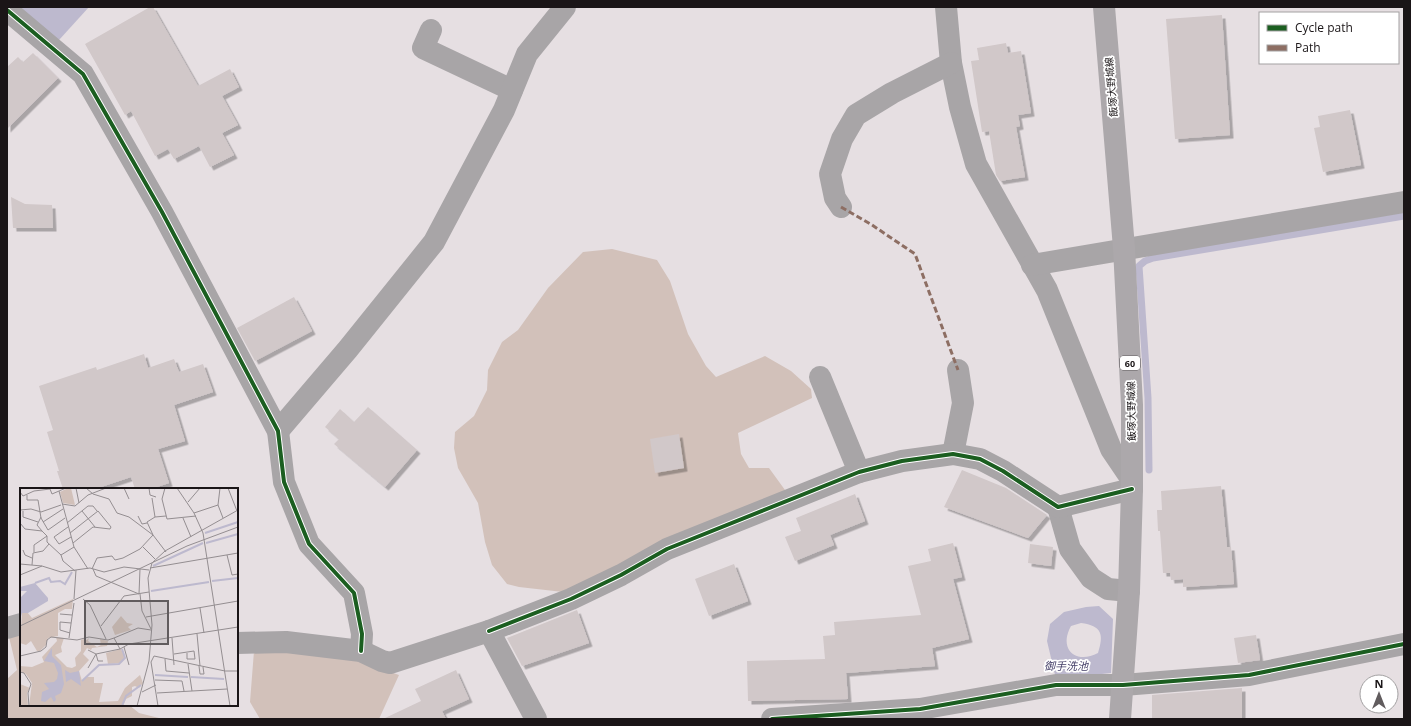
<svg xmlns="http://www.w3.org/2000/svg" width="1411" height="726" font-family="'Open Sans','Noto Sans JP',sans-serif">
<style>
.green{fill:#d2c1ba}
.water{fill:#bdb9ce;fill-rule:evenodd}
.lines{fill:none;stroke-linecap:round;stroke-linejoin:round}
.stream{stroke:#bdb9ce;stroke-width:7}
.building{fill:#d1c8c9;filter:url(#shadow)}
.minor{stroke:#a8a5a7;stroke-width:22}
.major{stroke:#aca8ab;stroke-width:22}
.quiet{stroke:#8d6e63;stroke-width:3;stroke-dasharray:6 3;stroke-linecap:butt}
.cycleway-casing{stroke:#fff;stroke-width:6}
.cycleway{stroke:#1b5e20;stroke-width:4}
.labels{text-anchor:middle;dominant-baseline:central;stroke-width:3.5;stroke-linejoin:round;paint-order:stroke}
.shield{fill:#fff;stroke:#5f5b5d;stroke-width:1}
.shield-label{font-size:9px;font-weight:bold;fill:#1a1517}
.street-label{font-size:10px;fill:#1a1517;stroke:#fff}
.water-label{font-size:11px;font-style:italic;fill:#423c66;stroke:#fff}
.inset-river{fill:none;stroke:#bdb9ce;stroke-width:2}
.inset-road{fill:none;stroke:#948e91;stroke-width:1}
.view{fill:#615c5e;fill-opacity:0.15;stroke:#615c5e;stroke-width:2}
.inset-edge{fill:none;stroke:#1a1517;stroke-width:2}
</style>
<defs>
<filter id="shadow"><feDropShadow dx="3.5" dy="3.5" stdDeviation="0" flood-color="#0004"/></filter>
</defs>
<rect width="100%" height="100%" fill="#e6dfe2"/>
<g class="green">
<polygon points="612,249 657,260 670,281 688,334 706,366 716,377 765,356 791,371 811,389 812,398 738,433 741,454 749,468 769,468 785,490 777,502 572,593 519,587 507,584 492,565 485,542 478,503 458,468 454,448 455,432 474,416 487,390 488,370 502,342 518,330 548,288 583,252"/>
<polygon points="21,632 21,705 129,705 139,713 163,719 7,719 7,679 17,670 9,637"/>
<polygon points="254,651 359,657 379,668 399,675 379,719 260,719 250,702"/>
</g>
<g class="water">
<polygon points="15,7 89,7 59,40"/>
<path d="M1099 606 1113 619 1111 673 1056 679 1047 641 1050 624 1064 612 1086 607ZM1081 623C1102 626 1104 634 1098 653 1076 665 1058 649 1071 626Z"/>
</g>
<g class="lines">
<polyline class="stream" points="1149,470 1148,398 1139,266 1145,261 1153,258 1404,216"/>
</g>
<g class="building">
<polygon points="150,7 153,7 198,86 230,69 239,87 222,96 238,125 222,133 234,155 210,167 199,146 174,159 168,149 155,156 131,111 125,115 85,44"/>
<polygon points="1222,15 1230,135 1175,139 1166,19"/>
<polygon points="1006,43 1008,53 1021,51 1031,113 1018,115 1020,126 1016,127 1025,177 1000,181 996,175 989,131 982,132 971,61 979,60 977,48"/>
<polygon points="33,53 58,78 7,129 7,67 18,57 23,62"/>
<polygon points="1350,110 1361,165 1323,172 1314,128 1320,127 1318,116"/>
<polygon points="11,197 25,204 52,205 53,228 13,228"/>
<polygon points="294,297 312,331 255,361 237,328"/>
<polygon points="144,354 148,368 174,359 179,372 203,364 213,392 174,405 185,441 158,449 169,483 151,489 135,489 131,477 95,489 63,489 57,471 59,471 47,432 53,430 39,386 96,367 97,370"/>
<polygon points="368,407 417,450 385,487 334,444 339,439 325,427 340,409 354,422"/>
<polygon points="679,434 684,468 655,473 650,439"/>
<polygon points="962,470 1006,488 1047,515 1028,538 944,507"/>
<polygon points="1221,486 1227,547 1231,547 1234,584 1183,587 1183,579 1171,580 1170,573 1163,573 1160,531 1158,531 1157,510 1162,510 1161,491"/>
<polygon points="855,494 865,521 830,535 834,545 795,561 785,537 801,531 796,518"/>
<polygon points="953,543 962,577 953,579 969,639 932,648 935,666 846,673 848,699 748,701 747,661 825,659 823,636 835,635 834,622 921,615 908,566 931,561 928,549"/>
<polygon points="1030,544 1053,547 1051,566 1028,563"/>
<polygon points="734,564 748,601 709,616 695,579"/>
<polygon points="577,610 589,643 522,666 507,638"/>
<polygon points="1256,635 1260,660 1238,663 1234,638"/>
<polygon points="456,670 469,699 442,711 446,719 383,719 421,701 415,689"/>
<polygon points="1242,688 1242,719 1152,719 1152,695"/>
</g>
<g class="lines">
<g class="minor">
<polyline points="946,7 951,63 960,107 976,164 1047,290 1111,449 1132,480"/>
<polyline points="7,10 83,74 162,212 278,431 284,482 309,544 354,593 362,634 361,651"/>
<polyline points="431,30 423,48 512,90"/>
<polyline points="841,207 835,198 830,174 842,139 856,115 892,93 951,63"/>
<polyline points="1032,265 1404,202"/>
<polyline points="820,377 859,472"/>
<polyline points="278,431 348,349 434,242 504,110 527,54 565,7"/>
<polyline points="953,454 963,403 958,370"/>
<polyline points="1058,507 1070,549 1091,578 1108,589 1129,591"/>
<polyline points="7,628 21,624"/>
<polyline points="489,631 571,599 621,575 667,549 859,472 902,461 953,454 980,459 1003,471 1058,507 1132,489"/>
<polyline points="237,643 286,642 361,651 382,661 390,663 489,631 536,719"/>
<polyline points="772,719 920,709 1056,685 1123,685 1249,675 1404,644"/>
</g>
<polyline class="major" points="1104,7 1124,248 1132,405 1132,489 1129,591 1120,719"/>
<polyline class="quiet" points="841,207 872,225 915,254 958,370"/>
<g class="cycleway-casing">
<g id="cycleway">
<polyline points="7,10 83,74 162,212 278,431 284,482 309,544 354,593 362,634 361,651"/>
<polyline points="489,631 571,599 621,575 667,549 859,472 902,461 953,454 980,459 1003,471 1058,507 1132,489"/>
<polyline points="772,719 920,709 1056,685 1123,685 1249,675 1404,644"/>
</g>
</g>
<use href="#cycleway" class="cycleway"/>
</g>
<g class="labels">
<rect class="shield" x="1120" y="356" width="20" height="14" rx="3"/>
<g class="shield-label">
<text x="1130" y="363">60</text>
</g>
<g class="street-label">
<text transform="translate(1111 87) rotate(-95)">飯塚大野城線</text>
<text transform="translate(1131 411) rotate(-91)">飯塚大野城線</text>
</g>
<g class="water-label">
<text x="1066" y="665">御手洗池</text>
</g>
</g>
<g transform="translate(20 488)">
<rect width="218" height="218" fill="#e6dfe2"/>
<path d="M48 0H51L55 17 43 15 40 4ZM53 111 52 121H45L38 125V148L28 150 26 157 20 163H17L11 153 6 157 0 155 2 125 7 124 12 130ZM101 128 107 135 113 136 108 139 111 142 95 147 92 139ZM36 149 44 150 41 159 42 164 35 167 47 179 52 180 56 178 55 170 61 163V152L64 151V154L69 150 68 153 77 159 81 157 80 151 88 153 87 158 72 160 71 162 67 160 63 166 69 172 59 183 62 193 67 189H74V195H83L79 214 98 213 105 200 120 187 123 195 119 200 115 198 112 199V208L106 211 103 218H9L12 195 6 186 0 183V178L12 179 24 174 22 169 37 153ZM101 161 105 170 99 175 88 176 86 165ZM0 196 10 200 7 205 8 218H0Z" fill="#d2c1ba"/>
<path d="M15 95 28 110V113L8 125H2L0 132V110L7 103H0V99ZM32 160V168L41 177 44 196 41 205 35 208 36 212 34 214 31 209 25 214 21 213 22 204 29 201 24 195 34 194 37 191 38 185 34 175 24 173ZM45 182 50 185 59 183 61 198 51 191 46 194Z" fill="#bdb9ce"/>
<path class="inset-river" d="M185 45 218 34M186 55 218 46M133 78 183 55M192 93 218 90M15 95 29 90 31 94 40 93 45 96 52 84M131 103 189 94M135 187 168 189M171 189 204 191M62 193 79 177 99 176 105 170 102 161M102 218 106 208 121 197"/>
<path class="inset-road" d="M56 0 59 15M66 0 73 6 89 11 97 25 109 29 133 47M104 0 109 11M129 0 130 7 136 9M145 0 142 11 147 31 176 28M157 0 174 25 183 45 210 218M200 0 198 17 203 30M208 0 217 23M30 1 32 6 46 0M39 3 54 59 68 81M0 4 3 8 14 3 30 1M7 7V12H18L21 30 28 42 45 30M132 10 135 29M168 14 180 0M42 16 55 18 68 7 86 0M0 22 11 21 21 24 41 17M3 23V29L18 34M62 23 75 39M174 25 198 17M118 28 122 36 127 35M146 28 135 29 127 34 133 47 146 64M21 29 17 37 22 43M163 30 171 49M23 34 43 21M0 35 5 41 22 43 27 48V54L41 67 54 59M47 35 68 18H73L77 23M48 39 34 49 39 56 51 49M50 45 78 23 91 39 90 41 73 39 53 55M123 59 135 71M3 62 5 67 12 70M14 64V57L27 48M41 67 43 73 55 83M207 67 212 87 218 86M0 76 22 78 41 84 70 80 84 84 104 79 129 82M12 77 13 65 23 63 29 56M130 80 218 65M72 81 77 70 92 68 95 72 103 70 120 61 133 47M73 81 76 88 119 106M0 87 22 78M119 106 120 81M120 106 122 123 131 141M54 111 56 82M63 111 70 117 86 151M180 120 184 145M40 126 52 127M126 129 218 113M0 138 167 58 218 39M81 138 104 108 129 104M50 145 40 142V134L51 135M177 146 180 178M49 150 54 115M94 150 118 140 131 142M152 150 154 177M104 159 109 177M68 162 76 166 78 173H83M154 166 174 163 175 171H167V165M0 168 21 163 26 159 27 152 31 149 57 152 69 149 88 152 94 150 100 161 109 156 218 139M134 168 205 183H218M134 168 131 174 138 218M145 171 146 183 169 185M168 176 172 203M179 178 180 186H184L183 179M68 180 76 166 100 161M0 184 4 185 11 196 8 205 9 218M135 192 162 193 164 203M122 204 136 197M137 205 207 201M117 218 129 173 132 137 128 90 132 75 145 63 218 22"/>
<path class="view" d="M65 113H148V156H65Z"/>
<rect width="218" height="218" class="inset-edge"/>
</g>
<rect width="1411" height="726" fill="none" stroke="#1a1517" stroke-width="16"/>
<rect x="1259" y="12" width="140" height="52" fill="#ffffff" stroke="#a3a1a2"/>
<rect x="1267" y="25" width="20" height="6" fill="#1b5e20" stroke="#a3a1a2"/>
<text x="1295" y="32" font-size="12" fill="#1a1517">Cycle path</text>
<rect x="1267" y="45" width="20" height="6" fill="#8d6e63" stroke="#a3a1a2"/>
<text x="1295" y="52" font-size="12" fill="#1a1517">Path</text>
<g transform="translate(1379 694)"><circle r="19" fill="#ffffff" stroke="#a3a1a2"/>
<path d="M0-3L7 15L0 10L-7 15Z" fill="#615c5e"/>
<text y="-6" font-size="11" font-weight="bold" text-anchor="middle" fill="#1a1517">N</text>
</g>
</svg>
